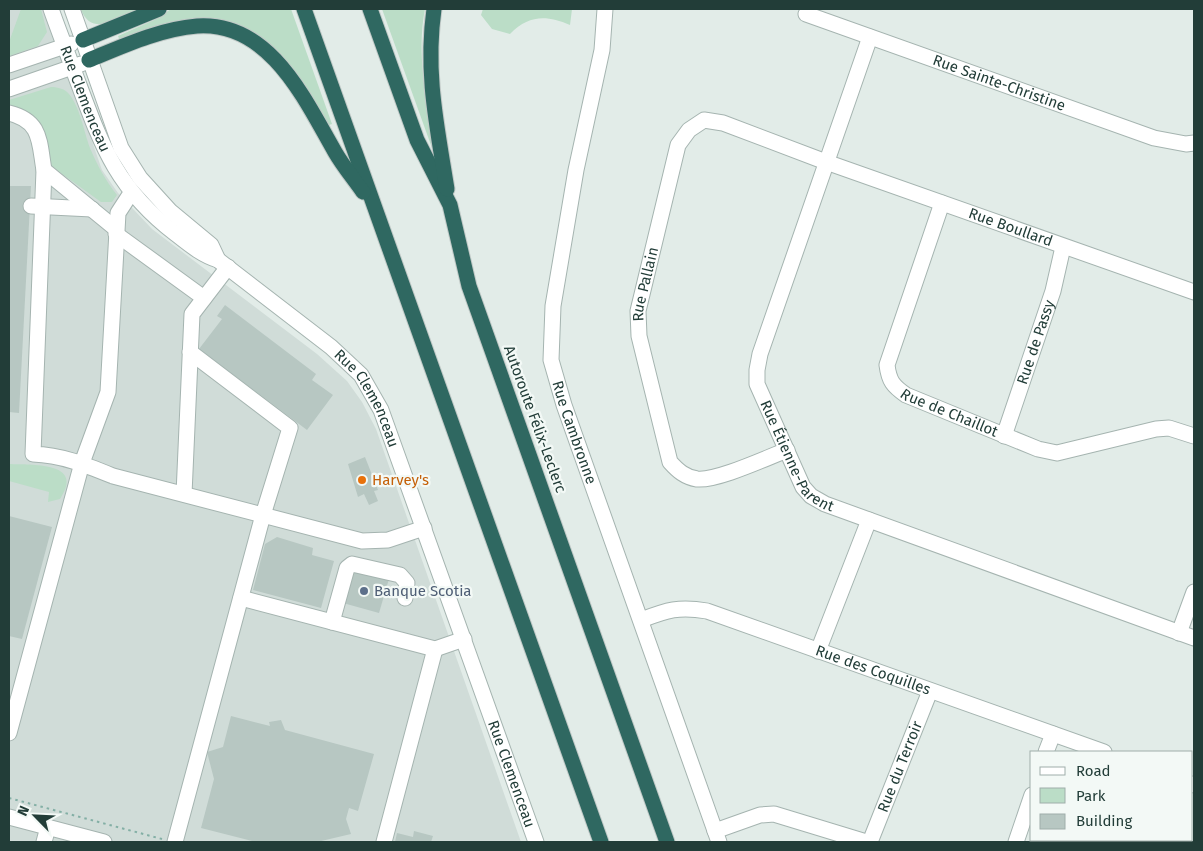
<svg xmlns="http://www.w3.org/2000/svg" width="1203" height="851" font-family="'Fira Sans',sans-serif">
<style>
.built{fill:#d0dcd8}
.green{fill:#bbddc7}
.building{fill:#b7c7c2}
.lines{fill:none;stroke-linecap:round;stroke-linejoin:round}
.minor-casing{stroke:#a5b4b0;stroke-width:17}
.highway-casing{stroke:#c1c9c7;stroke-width:17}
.path{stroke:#83afa5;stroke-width:2;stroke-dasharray:2.5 4;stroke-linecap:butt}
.minor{stroke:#fff;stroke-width:15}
.highway{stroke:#2f6861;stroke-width:15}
.food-dot{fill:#e8710a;stroke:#f3f9f6;stroke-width:2}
.service-dot{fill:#5c6f8a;stroke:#f3f9f6;stroke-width:2}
.labels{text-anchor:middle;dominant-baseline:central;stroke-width:4.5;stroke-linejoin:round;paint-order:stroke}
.street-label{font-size:15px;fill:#223d38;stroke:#f3f9f6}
.food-label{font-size:15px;fill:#c56008;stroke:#f3f9f6;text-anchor:start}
.service-label{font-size:15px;fill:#4e5e75;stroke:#f3f9f6;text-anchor:start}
</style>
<rect width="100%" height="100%" fill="#e2ece8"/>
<polygon class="built" points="9,9 46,9 102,170 118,193 152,229 317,354 347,381 362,402 376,429 521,842 9,842"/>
<g class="green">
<polygon points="21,9 41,9 47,32 38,46 9,56 9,42"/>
<path d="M81 9H143C122 17 91 39 81 9Z"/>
<polygon points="171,9 291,9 332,124 329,125 313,98 286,61 222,20 199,19 182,20 120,41 118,36 154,20"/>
<path d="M382 9H425C416 54 427 103 434 148H432Z"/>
<path d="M483 9H572L570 25C546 15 529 15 510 34L492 29 481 15Z"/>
<path d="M51 87C58 87 65 89 69 94 80 107 84 132 90 148 97 165 106 181 117 195L112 202H101L51 166 45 154 9 109V100Z"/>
<path d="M9 464C30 465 86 461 60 499L48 502 49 492 9 481Z"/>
</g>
<g class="building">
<polygon points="9,186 31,186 19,413 9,412"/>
<polygon points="225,305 316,374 312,380 333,395 307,430 199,349 222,319 217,316"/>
<polygon points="365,457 378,490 374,491 378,501 369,505 364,494 358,497 348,464"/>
<polygon points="9,516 52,527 22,639 9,636"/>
<polygon points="277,537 313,548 312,555 334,561 321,608 253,590 265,544"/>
<polygon points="353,569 389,579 379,613 343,603"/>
<polygon points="231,716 270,726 269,722 281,720 285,730 374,754 358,811 349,808 346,819 351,834 317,842 256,842 201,828 214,779 207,752 223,747"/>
<polygon points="414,831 433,836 431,842 395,842 397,833 413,837"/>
</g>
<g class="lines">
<g class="minor-casing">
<g id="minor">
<path id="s1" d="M51 9C58 29 66 49 73 69 100 140 113 186 176 234 190 245 202 255 218 260L331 347 361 375 381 410 536 842"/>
<polyline points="72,9 121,148 140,178 170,211 211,245 218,260"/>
<path id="s2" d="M605 9 602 50 576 170 553 306 551 360 564 405 719 842"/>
<path id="s3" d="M806 14 1154 138 1186 144 1194 143"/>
<path id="s4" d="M870 37 760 354 757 370V384L803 487 811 496 825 504 1194 638"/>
<polyline points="9,65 71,44"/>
<polyline points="9,89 81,64"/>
<path d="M9 113C42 121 39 142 44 170L33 454C62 455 86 465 113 476L362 541 388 540 424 528"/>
<polyline points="44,170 116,229"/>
<path id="s5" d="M942 203 887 365C889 381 893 386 906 395L1038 449 1057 453 1156 429 1169 428 1194 436"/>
<polyline points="31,206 92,209"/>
<polyline points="116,234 204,298"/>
<path id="s6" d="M1004 436 1053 291 1063 247"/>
<path id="s7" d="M787 450C766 458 717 481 697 479 685 477 678 471 670 462L639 336 638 311 678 145 689 130 704 120 723 123 826 162 1194 292"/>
<polyline points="184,494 192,314 228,267"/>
<polyline points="241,598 435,649 464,639"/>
<path id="s8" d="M641 620C667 610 679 606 707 611L1104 752"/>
<polyline points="332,622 347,568 352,564 400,575 407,583 405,598"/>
<polyline points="1179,633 1194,592"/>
<polyline points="818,651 869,520"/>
<polyline points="9,733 82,463 108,392 118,213 131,193"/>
<polyline points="1046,752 1053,734"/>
<polyline points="1192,784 1194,785"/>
<polyline points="9,817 104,842"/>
<polyline points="715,831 760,815 774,814 866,842"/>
<polyline points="44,842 48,827"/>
<polyline points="175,842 263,515 290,428 190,352"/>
<polyline points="384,842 435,649"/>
<path id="s9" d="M870 842 930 691"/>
<polyline points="1016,842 1032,795"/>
</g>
</g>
<g class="highway-casing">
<g id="highway">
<polyline points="304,9 601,842"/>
<polyline points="370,9 417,140 450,205 469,286 667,842"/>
<path d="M434 9C425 73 437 126 447 189"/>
<polyline points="83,40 159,9"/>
<path d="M89 60C123 46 160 29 197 26 270 21 305 100 335 152 343 166 354 179 363 192"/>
</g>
</g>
<polyline class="path" points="9,798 162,839"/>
<use href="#minor" class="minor"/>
<use href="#highway" class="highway"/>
</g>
<circle class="food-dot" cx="362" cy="480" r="5"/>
<circle class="service-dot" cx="364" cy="591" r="5"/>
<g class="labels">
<g class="street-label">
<text stroke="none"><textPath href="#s3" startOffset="205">Rue Sainte-Christine</textPath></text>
<text stroke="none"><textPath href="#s1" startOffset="96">Rue Clemenceau</textPath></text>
<text stroke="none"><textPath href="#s7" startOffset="815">Rue Boullard</textPath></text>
<text stroke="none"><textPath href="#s7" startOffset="310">Rue Pallain</textPath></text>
<text stroke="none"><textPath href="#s6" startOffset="99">Rue de Passy</textPath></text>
<text stroke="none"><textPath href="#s1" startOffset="518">Rue Clemenceau</textPath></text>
<text stroke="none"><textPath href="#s5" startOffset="255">Rue de Chaillot</textPath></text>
<text transform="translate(535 419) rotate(70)">Autoroute Félix-Leclerc</text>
<text stroke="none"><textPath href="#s2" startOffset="432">Rue Cambronne</textPath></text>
<text stroke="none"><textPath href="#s4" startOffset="450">Rue Étienne-Parent</textPath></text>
<text stroke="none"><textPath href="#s8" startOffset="244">Rue des Coquilles</textPath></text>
<text stroke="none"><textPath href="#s9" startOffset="81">Rue du Terroir</textPath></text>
<text stroke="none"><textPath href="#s1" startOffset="922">Rue Clemenceau</textPath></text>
</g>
<g class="food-label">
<text x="372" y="480">Harvey's</text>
</g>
<g class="service-label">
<text x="374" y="591">Banque Scotia</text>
</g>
</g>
<rect width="1203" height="851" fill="none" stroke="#223d38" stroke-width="20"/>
<rect x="1030" y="751" width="162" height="90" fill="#f3f9f6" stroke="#9faeaa"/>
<rect x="1040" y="767" width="25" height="8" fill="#ffffff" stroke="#9faeaa"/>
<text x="1076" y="776" font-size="15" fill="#223d38">Road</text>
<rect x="1040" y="788" width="25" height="15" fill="#bbddc7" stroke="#9faeaa"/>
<text x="1076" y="801" font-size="15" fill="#223d38">Park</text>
<rect x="1040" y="814" width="25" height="15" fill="#b7c7c2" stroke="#9faeaa"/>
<text x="1076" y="826" font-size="15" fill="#223d38">Building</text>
<g transform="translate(35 816) rotate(294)" stroke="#f3f9f6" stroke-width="4" paint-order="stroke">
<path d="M0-4L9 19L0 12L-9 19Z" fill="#223d38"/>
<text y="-8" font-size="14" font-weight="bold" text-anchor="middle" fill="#223d38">N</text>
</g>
</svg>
